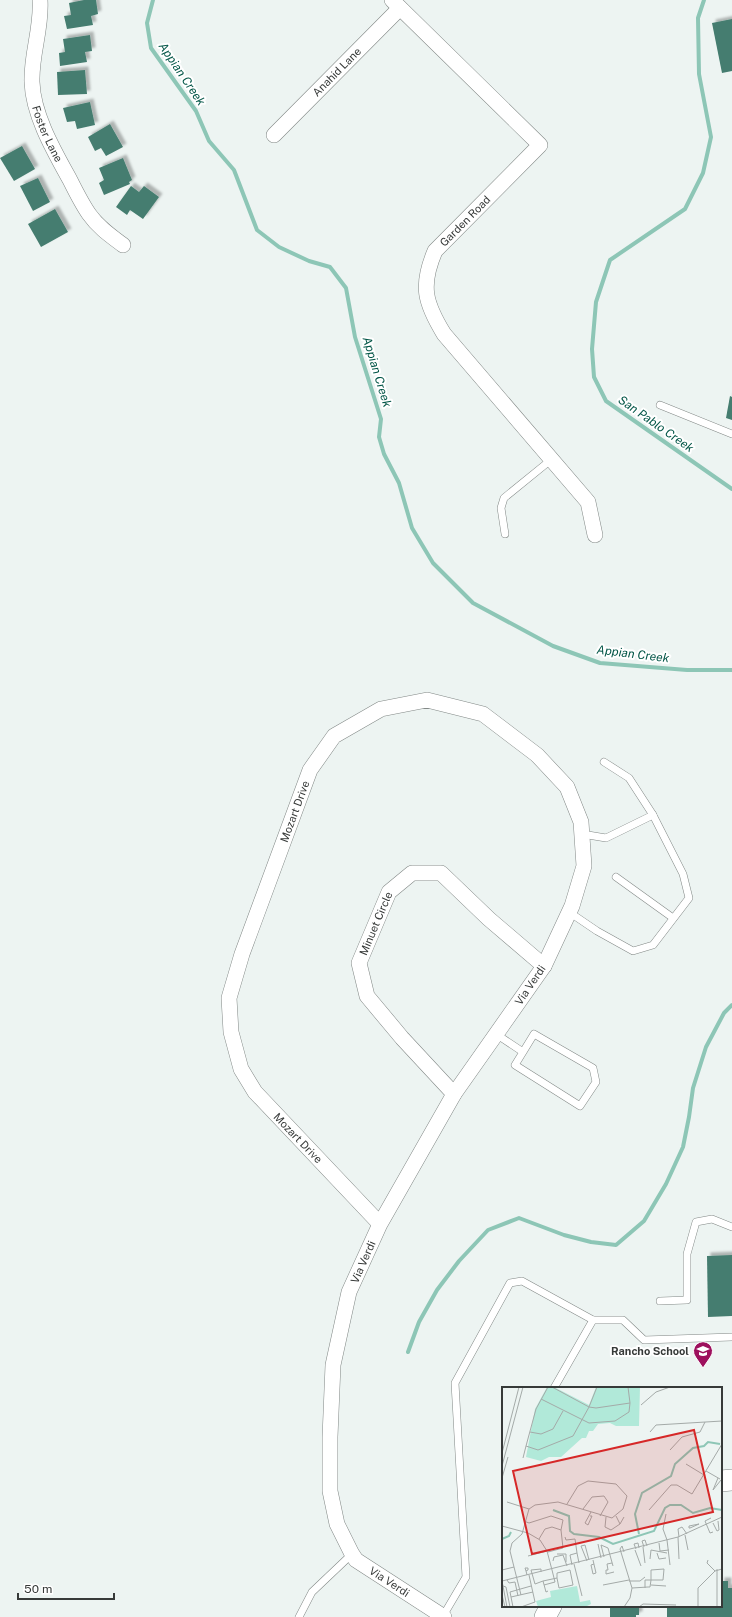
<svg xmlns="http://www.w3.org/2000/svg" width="732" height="1617" font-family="'Public Sans',sans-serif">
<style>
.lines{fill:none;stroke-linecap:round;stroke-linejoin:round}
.stream{stroke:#8dc6b6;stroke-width:4}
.building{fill:#457d6f;filter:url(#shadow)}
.service-casing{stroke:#828886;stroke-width:8}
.minor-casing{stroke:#828886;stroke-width:16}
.secondary-casing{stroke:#828886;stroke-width:22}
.service{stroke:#fff;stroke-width:7}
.minor{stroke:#fff;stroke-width:15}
.secondary{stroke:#fff;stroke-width:21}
.labels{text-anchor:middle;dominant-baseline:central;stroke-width:4;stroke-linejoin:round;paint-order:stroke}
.street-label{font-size:11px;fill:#373a39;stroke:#fff}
.poi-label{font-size:11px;font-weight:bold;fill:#373a39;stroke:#fff;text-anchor:end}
.water-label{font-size:12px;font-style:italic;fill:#035647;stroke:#fff}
.inset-river{fill:none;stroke:#8dc6b6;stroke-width:2}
.inset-road{fill:none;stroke:#a4aaa8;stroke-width:1}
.view{fill:#d62828;fill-opacity:0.15;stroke:#d62828;stroke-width:2}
.inset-edge{fill:none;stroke:#373a39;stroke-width:2}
</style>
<defs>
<filter id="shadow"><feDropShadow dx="3.5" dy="-3.5" stdDeviation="1" flood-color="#0004"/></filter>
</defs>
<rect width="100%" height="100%" fill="#edf4f2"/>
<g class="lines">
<g class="stream">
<polyline points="153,0 147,23 151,48 196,111 209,141 234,170 257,230 279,247 309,261 330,267 346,288 355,337 381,419 379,437 384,454 399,483 412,528 433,563 473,603 553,646 600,663 687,670 732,670"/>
<polyline points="704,0 698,18 699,74 711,137 703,173 685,209 610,260 596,302 592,349 594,377 606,401 732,489"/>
<polyline points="408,1352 419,1322 437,1290 459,1261 488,1230 519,1218 564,1235 591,1242 616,1245 644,1221 666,1184 683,1147 689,1117 693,1088 706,1047 724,1013 732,1005"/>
</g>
</g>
<g class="building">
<polygon points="84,0 96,0 98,14 91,16 93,25 67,29 64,16 71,15 69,3"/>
<polygon points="732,19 732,71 722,73 712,23"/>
<polygon points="90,35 92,51 85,52 87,62 60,66 59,53 65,52 63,39"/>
<polygon points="85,70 87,94 58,95 57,72"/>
<polygon points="90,102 95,125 77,129 75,121 67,122 63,108"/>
<polygon points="110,124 123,147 106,156 101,148 95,151 88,137"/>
<polygon points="22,146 35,169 14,181 0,158"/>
<polygon points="123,158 132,180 129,182 130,184 104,195 99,183 104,180 99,168"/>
<polygon points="38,178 50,202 33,211 20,186"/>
<polygon points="131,186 139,192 144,186 159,197 143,219 130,210 127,215 116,207"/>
<polygon points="55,209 68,232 41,247 28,224"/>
<polygon points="730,396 732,397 732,420 726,418"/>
<polygon points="732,1255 732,1316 708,1317 707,1256"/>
<polygon points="721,1581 728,1581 728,1588 732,1588 732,1617 667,1617 667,1606 721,1606"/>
<polygon points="610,1606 639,1606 639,1615 636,1615 636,1617 610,1617"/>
</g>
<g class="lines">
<g class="service-casing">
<g id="service">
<polyline points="660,405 732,434"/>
<polyline points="505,534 501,508 504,498 552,459"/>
<polyline points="582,834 606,838 653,815 629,778 604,762"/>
<polyline points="616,877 673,918"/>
<polyline points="569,912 597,931 633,951 653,945 689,898 683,874 653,815"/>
<polyline points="496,1034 523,1052 515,1065 580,1106 596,1082 593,1068 534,1034 523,1052"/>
<polyline points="660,1301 687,1300 687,1254 696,1222 712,1219 732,1227"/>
<polyline points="554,1388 593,1320 623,1320 644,1340 732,1337"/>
<polyline points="443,1616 466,1577 455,1383 510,1283 522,1281 593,1320"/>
<polyline points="299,1617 312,1592 352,1554"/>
</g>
</g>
<g class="minor-casing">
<g id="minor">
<path id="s1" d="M40 0C42 28 31 54 32 82 33 115 54 151 70 180 76 192 82 204 89 214 98 227 111 236 123 245"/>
<path d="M392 0 540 145 435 251C420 286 425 303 444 334L588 502 595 535"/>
<path id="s2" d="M274 135 400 8"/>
<path id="s3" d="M454 1094 402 1038 367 996 359 963 389 892 412 873H441L489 919 544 966"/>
<path id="s4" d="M380 1224 255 1092 241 1069 231 1032 229 998 242 954 310 770 334 736 381 709 427 700 483 714 537 755 567 787 581 822 584 866 572 906 544 966 454 1094 380 1224 349 1292 333 1365 330 1437V1491L337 1524 352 1554 356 1560 444 1617"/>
</g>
</g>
<g class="secondary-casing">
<g id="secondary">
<polyline points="721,1481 732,1480"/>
<polyline points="545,1617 551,1606"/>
</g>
</g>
<use href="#service" class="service"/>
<use href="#minor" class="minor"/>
<use href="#secondary" class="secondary"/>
</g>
<defs>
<g id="school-pin" transform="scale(1)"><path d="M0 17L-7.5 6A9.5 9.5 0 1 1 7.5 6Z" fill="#9d105d" stroke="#fff"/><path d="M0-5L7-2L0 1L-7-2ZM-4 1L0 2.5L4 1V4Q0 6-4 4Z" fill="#fff"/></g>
</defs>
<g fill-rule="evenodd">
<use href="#school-pin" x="703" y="1351"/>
</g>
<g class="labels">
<g class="street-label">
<text stroke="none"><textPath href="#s2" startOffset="89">Anahid Lane</textPath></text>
<text stroke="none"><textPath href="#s1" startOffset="137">Foster Lane</textPath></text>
<text transform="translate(465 221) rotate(-45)">Garden Road</text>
<text stroke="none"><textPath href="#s4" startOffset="479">Mozart Drive</textPath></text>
<text stroke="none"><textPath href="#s3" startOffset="208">Minuet Circle</textPath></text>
<text transform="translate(530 985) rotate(-56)">Via Verdi</text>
<text transform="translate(298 1138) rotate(46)">Mozart Drive</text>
<text transform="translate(363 1262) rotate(-66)">Via Verdi</text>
<text stroke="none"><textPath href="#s4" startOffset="1721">Via Verdi</textPath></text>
</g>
<g class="poi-label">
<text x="689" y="1351">Rancho School</text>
</g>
<g class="water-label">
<text transform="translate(182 74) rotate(56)">Appian Creek</text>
<text transform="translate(377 372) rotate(73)">Appian Creek</text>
<text transform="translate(656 424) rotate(35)">San Pablo Creek</text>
<text transform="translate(633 654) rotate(7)">Appian Creek</text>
</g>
</g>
<g transform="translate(502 1387)">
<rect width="220" height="220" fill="#edf4f2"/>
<path d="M45 0H52L87 18 94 0H138L137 39H114L108 36 96 37 91 44H87L84 51H80L59 70H47L39 74 24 70 33 22ZM75 199 78 215 88 213 89 217 83 220H36L34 214 49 210 48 204Z" fill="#b1e9d9"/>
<path class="inset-river" d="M51 123 67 129 68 144 72 147 97 150 111 157 152 144 163 121 168 118H179L191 126 208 121 220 123M137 147 133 127 140 106 169 89 173 77 191 61 202 59 206 55 218 57M0 152 7 149 9 145"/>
<path class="inset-road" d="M46 0 34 22 24 59 36 63 71 49 87 20 50 0M126 0 128 16M39 12 87 36 113 34 127 25 128 16 94 21 87 20 95 0M139 18 154 5 168 0M28 45 39 47 51 42 61 24M148 45 154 38 220 34M168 63 180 50 198 45 203 35M0 66 17 0M21 71 24 59M184 77 202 88M0 79 21 0M204 84 218 92M0 91 6 70M216 91 211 103 219 93M5 115 27 122M81 122 90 110 102 109 106 115 98 129M147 123 169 98H175L190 107 220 57M164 127 161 142 165 153 168 178M88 129H90L86 138 83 136 89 125M114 129 118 137 122 130M104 130 103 140 109 143 118 137M209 131 203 134 208 146 211 145M22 134 27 136 49 129 61 133 59 143M211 136 215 144 217 143 216 134M197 137 188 141H187V139ZM0 139 26 146 38 153 45 164 50 183M183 148 186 163M63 150 64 153 73 152 75 166M176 150 177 172M177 150 176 142 180 140 185 147M37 152 43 142 50 140 59 143 61 161 46 165M157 156 158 164 167 163M96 157 99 171M79 159 83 158 87 173M79 159 85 174M141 160 143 176M142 160 140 154 143 153 145 159M134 162 132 157 136 156 137 161M133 163 139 179M122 165 120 159 118 162 130 201 128 211 122 220M155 166 157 172 164 171M55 167H64V175M26 169 45 164M102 170 99 158 106 161 111 179M148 172 149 163 165 166M91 173 94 186 91 187 89 178 92 177M206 173 205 176 213 184M51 174 52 170 61 168 65 179M110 176 105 177 106 183H104V187L112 185M72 177 80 209M70 178 68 168 75 166 77 176M0 183 12 180M24 184 26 183V181H23L24 184 25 188M39 185V182L29 183 33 197 41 194 44 205 46 204M5 193 7 196 13 195 16 209M0 194 5 220M0 194 176 150 220 130M41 194 55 191 57 201 71 198 68 183 55 186V191M127 194H138L143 190M42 198 53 195 50 183M101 198 127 193M149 198 164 199M1 199 4 200 8 220M130 201 146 200H148L149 193V183L162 182 161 193H143V201M0 208 3 220M19 208 8 164 10 156 20 147 27 122 33 118 56 115 110 131 121 122 125 109 114 97 86 94 76 99 65 117M9 210 31 205M11 220 8 205 29 199M19 220 33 215 27 188M137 220 141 217 174 218M196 220V201L213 184 220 182M215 220V182"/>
<path class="view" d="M192 43 211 125 30 167 11 84Z"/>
<rect width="220" height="220" class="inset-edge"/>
</g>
<path d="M18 1593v6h96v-6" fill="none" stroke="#373a39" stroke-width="2"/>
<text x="24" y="1593" font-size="12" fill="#373a39" stroke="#ffffff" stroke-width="3" paint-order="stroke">50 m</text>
</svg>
